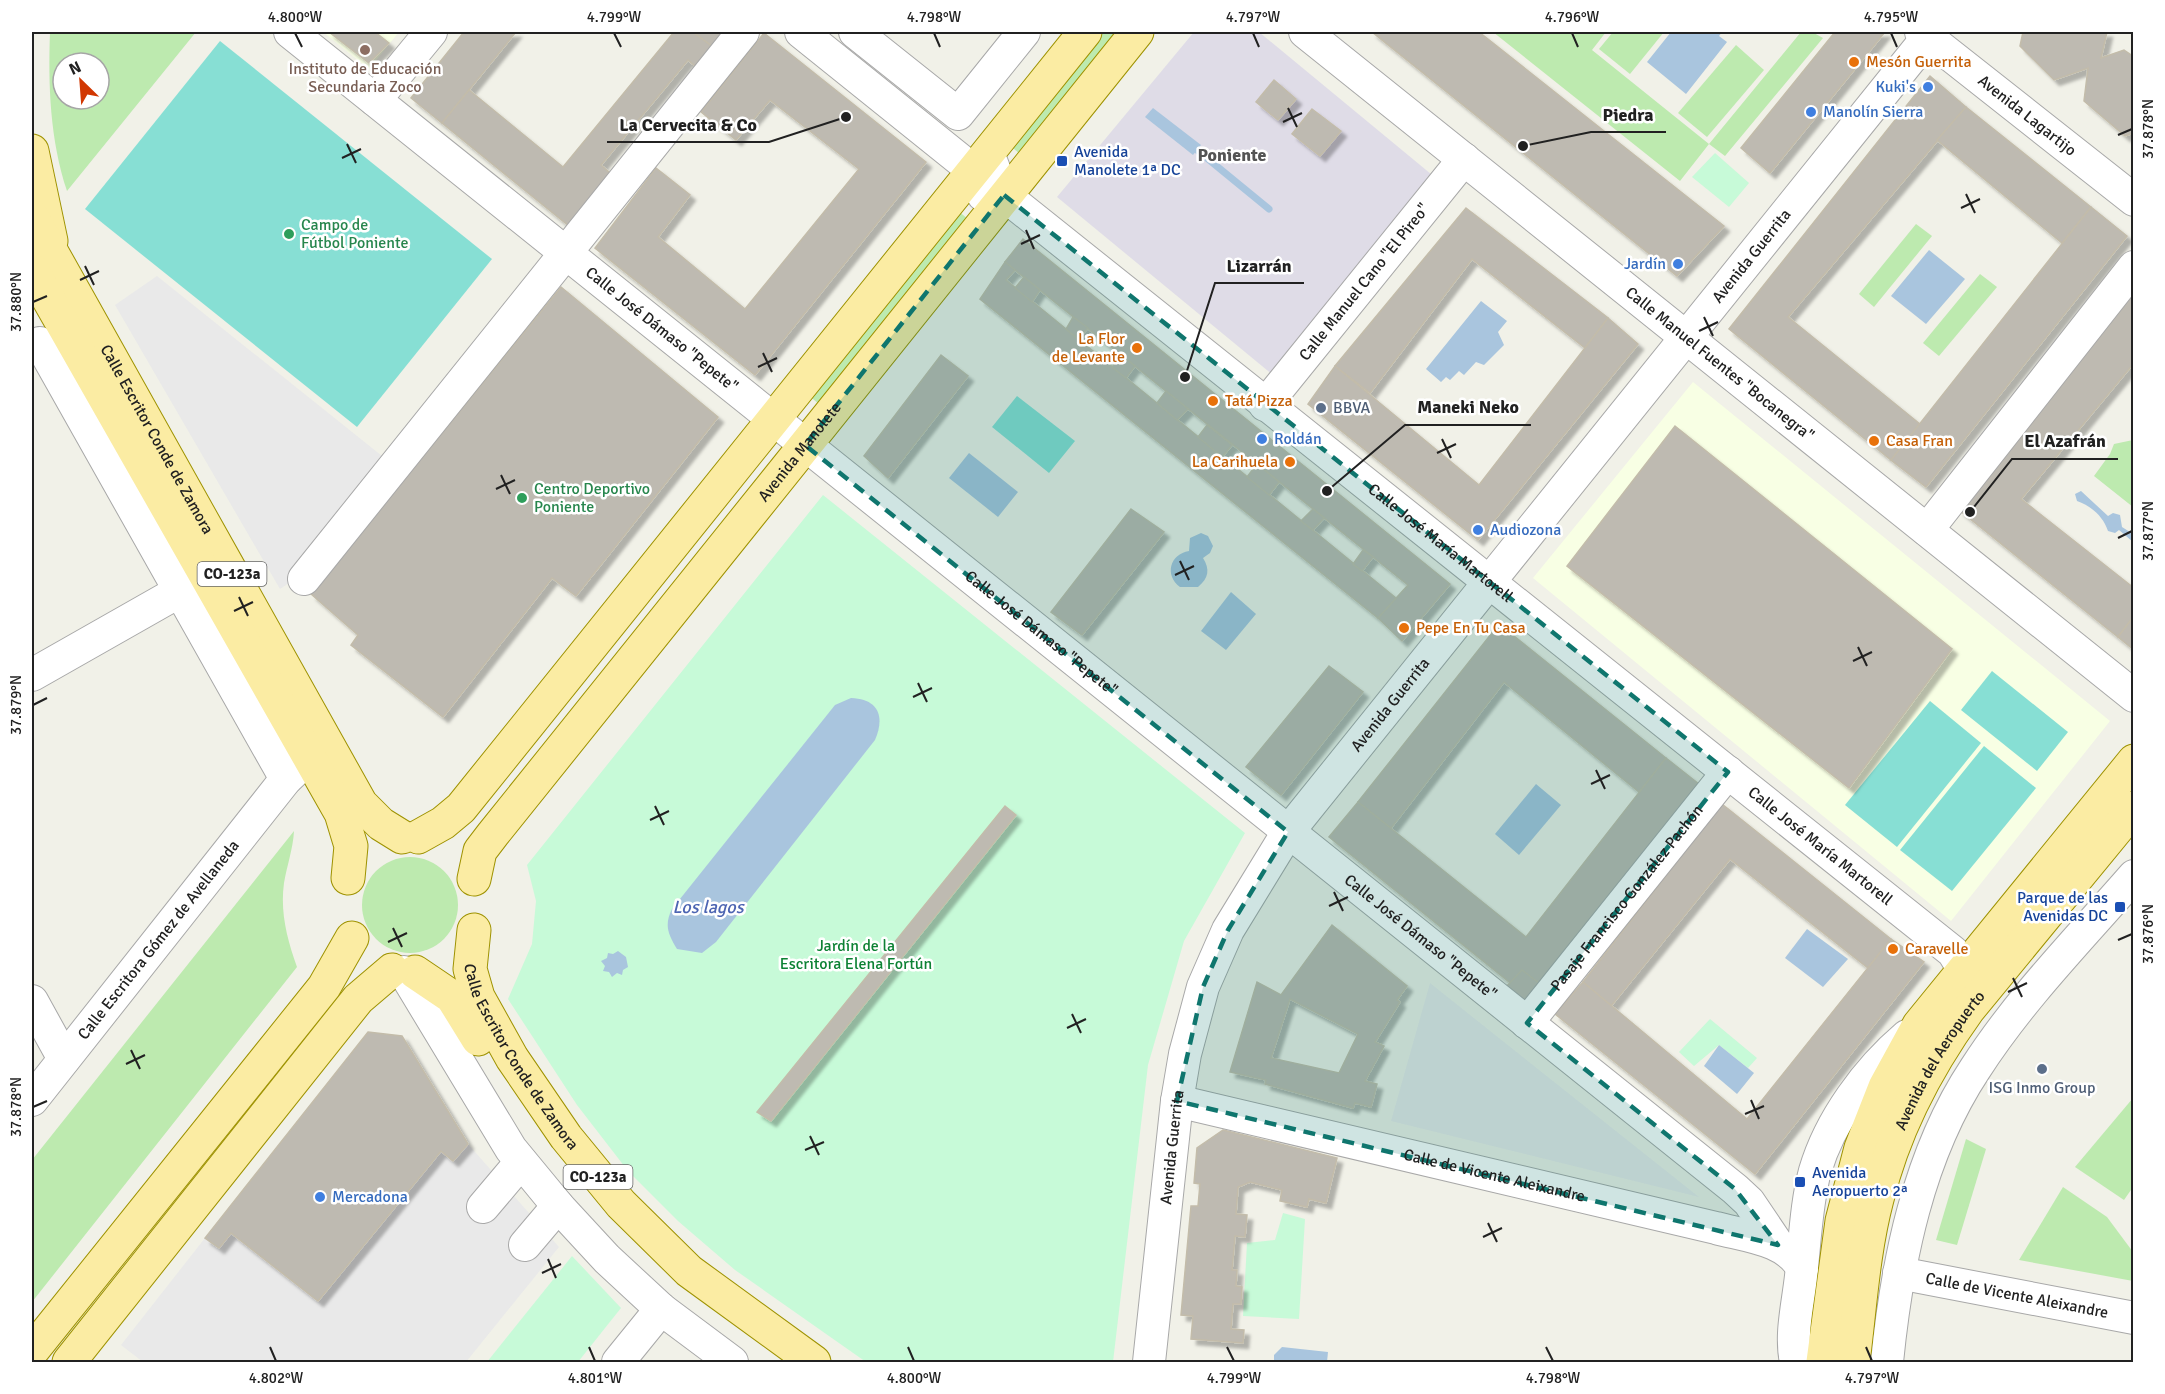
<svg xmlns="http://www.w3.org/2000/svg" width="2165" height="1394" font-family="Signika,sans-serif">
<style>
.education{fill:#f8ffe4}
.grass{fill:#bdeaaf;fill-rule:evenodd}
.park{fill:#c7fad8}
.pitch{fill:#87dfd4}
.parking{fill:#e9e9e9}
.plaza{fill:#dfdce7}
.water{fill:#a9c5de}
.lines{fill:none;stroke-linecap:round;stroke-linejoin:round}
.stream{stroke:#a9c5de;stroke-width:7}
.building{fill:#bebab1;stroke:#c3bcaa;stroke-width:1.5;fill-rule:evenodd;filter:url(#shadow)}
.minor-casing{stroke:#a8a8a8;stroke-width:34}
.major-casing{stroke:#9e9201;stroke-width:35}
.minor{stroke:#fff;stroke-width:32}
.major{stroke:#fbeca3;stroke-width:33}
.marked{fill:#0f766e;fill-opacity:0.2;stroke:#0f766e;stroke-width:4.5;stroke-dasharray:12 8;stroke-linejoin:round}
.ticks{fill:none;stroke:#212121;stroke-width:2}
.education-dot{fill:#8d6e63;stroke:#fff;stroke-width:2}
.food-dot{fill:#e8710a;stroke:#fff;stroke-width:2}
.shop-dot{fill:#3f7fe0;stroke:#fff;stroke-width:2}
.transit-dot{fill:#1a4fb4;stroke:#fff;stroke-width:2}
.leisure-dot{fill:#2e9e5b;stroke:#fff;stroke-width:2}
.service-dot{fill:#5c6f8a;stroke:#fff;stroke-width:2}
.labels{text-anchor:middle;dominant-baseline:central;stroke-width:5;stroke-linejoin:round;paint-order:stroke}
.shield{fill:#fff;stroke:#646464;stroke-width:1.5}
.shield-label{font-size:15px;font-weight:bold;fill:#212121}
.food-label{font-size:16px;fill:#c56008;stroke:#fff;text-anchor:start}
.education-label{font-size:16px;fill:#785e54;stroke:#fff}
.shop-label{font-size:16px;fill:#366cbe;stroke:#fff;text-anchor:start}
.street-label{font-size:16px;fill:#212121;stroke:#fff}
.transit-label{font-size:16px;fill:#164399;stroke:#fff;text-anchor:start}
.leisure-label{font-size:16px;fill:#27864d;stroke:#fff;text-anchor:start}
.service-label{font-size:16px;fill:#4e5e75;stroke:#fff;text-anchor:start}
.park-label{font-size:16px;fill:#0d8234;stroke:#fff}
.neighbourhood-label{font-size:18px;font-weight:bold;fill:#545454;stroke:#fff}
.water-label{font-size:18px;font-style:italic;fill:#4d65b2;stroke:#fff}
.leader{fill:none;stroke:#212121;stroke-width:2}
.callout-dot{fill:#212121;stroke:#fff;stroke-width:2}
.callout-label{font-size:18px;text-anchor:middle;font-weight:bold;fill:#212121;stroke:#fff;stroke-width:5;stroke-linejoin:round;paint-order:stroke}
.neatline{fill:none;stroke:#212121;stroke-width:2}
.ticks-label{font-size:15px;text-anchor:middle;fill:#212121}
</style>
<defs>
<filter id="shadow"><feDropShadow dx="5.5" dy="5.5" stdDeviation="1.5" flood-color="#0004"/></filter>
</defs>
<rect width="100%" height="100%" fill="#f1f1e8"/>
<g class="education">
<polygon points="323,32 399,32 369,69"/>
<polygon points="1693,382 2110,721 1951,921 1533,578"/>
</g>
<g class="grass">
<path d="M50 32H196L67 191C50 140 48 85 50 32ZM63 63H99V99H63Z"/>
<polygon points="1099,32 1118,32 1020,154 1008,144"/>
<polygon points="1493,32 1568,32 1573,35 1576,32 1606,32 1592,50 1709,144 1801,32 1812,32 1823,38 1725,156 1709,144 1680,181"/>
<polygon points="1613,32 1664,32 1630,74 1599,49"/>
<polygon points="1736,45 1764,70 1707,137 1678,113"/>
<polygon points="957,210 968,219 819,404 808,395"/>
<polygon points="1916,224 1932,236 1874,307 1859,294"/>
<polygon points="1980,274 1997,287 1939,356 1923,343"/>
<polygon points="2133,440 2133,507 2094,476 2110,454 2114,444"/>
<path d="M294 831C293 849 287 865 284 883 280 912 287 939 297 967L32 1302V1160Z"/>
<circle cx="410" cy="905" r="48"/>
<polygon points="2133,1098 2133,1187 2124,1200 2075,1167"/>
<polygon points="1966,1139 1986,1149 1957,1245 1936,1240"/>
<polygon points="2063,1187 2107,1217 2133,1252 2133,1281 2019,1260"/>
</g>
<g class="park">
<polygon points="1715,153 1749,183 1729,207 1692,177"/>
<polygon points="823,495 1245,833 1184,941 1148,1065 1113,1362 866,1362 735,1270 678,1221 628,1171 577,1105 508,999 532,944 536,901 527,865"/>
<polygon points="1710,1019 1757,1058 1748,1068 1719,1045 1694,1066 1679,1052"/>
<polygon points="1283,1213 1305,1219 1299,1319 1243,1316 1247,1243 1275,1240"/>
<polygon points="572,1256 621,1308 578,1362 487,1362"/>
</g>
<g class="pitch">
<polygon points="220,41 492,259 357,427 85,209"/>
<polygon points="1017,396 1075,441 1049,473 992,427"/>
<polygon points="1992,671 2068,732 2037,771 1961,710"/>
<polygon points="1930,701 1981,743 1897,847 1845,805"/>
<polygon points="1984,746 2036,788 1952,891 1900,850"/>
</g>
<g class="parking">
<polygon points="157,276 402,472 303,596 292,581 280,589 115,305"/>
<polygon points="1430,983 1509,1046 1699,1197 1391,1121"/>
<polygon points="468,1144 559,1247 466,1362 143,1362 121,1345 205,1238 219,1247 231,1233 319,1301 441,1151 453,1161"/>
</g>
<polygon class="plaza" points="1194,32 1259,32 1437,179 1274,376 1057,197"/>
<g class="water">
<polygon points="1671,32 1722,32 1719,36 1727,42 1686,94 1647,62"/>
<polygon points="1153,108 1201,145 1193,155 1145,117"/>
<polygon points="1929,250 1965,279 1926,324 1891,296"/>
<polygon points="1481,301 1507,321 1498,332 1504,345 1484,365 1476,362 1464,375 1459,371 1450,380 1446,377 1441,382 1426,369"/>
<polygon points="969,453 1018,492 998,517 949,478"/>
<path d="M2081 491 2108 516 2113 513 2120 515 2122 527 2133 534V542L2119 530 2115 533 2108 531C2103 516 2091 506 2077 501L2075 494Z"/>
<path d="M1201 533 1208 536 1213 546 1210 553 1203 558C1210 569 1209 578 1198 587H1180C1164 575 1170 554 1189 551L1190 538Z"/>
<polygon points="1231,592 1256,614 1226,650 1201,631"/>
<path d="M851 698C879 699 885 717 875 740L716 942 702 953 677 949C668 934 664 925 672 909L835 705Z"/>
<polygon points="1536,784 1561,805 1519,855 1495,834"/>
<polygon points="1807,929 1848,959 1823,987 1785,958"/>
<polygon points="618,951 626,957 628,967 623,970 622,975 617,973 612,977 609,972 603,971 605,966 601,961 607,958 608,953 613,954"/>
<polygon points="1719,1045 1754,1073 1737,1094 1704,1066"/>
<polygon points="1282,1347 1328,1352 1327,1362 1274,1362 1274,1355"/>
</g>
<g class="lines">
<polyline class="stream" points="1197,150 1269,209"/>
</g>
<g class="building">
<polygon points="329,32 375,32 389,43 369,63"/>
<polygon points="464,32 516,32 442,123 411,98"/>
<polygon points="674,32 693,32 712,46 695,66 688,60 601,165 610,173 569,226 442,123 469,90 563,167"/>
<polygon points="693,32 725,32 712,46"/>
<polygon points="1372,32 1479,32 1724,226 1677,276"/>
<polygon points="1835,32 1885,32 1770,173 1741,148"/>
<polygon points="2023,32 2107,32 2101,58 2124,50 2134,57 2134,133 2125,136 2084,101 2088,68 2054,80 2020,46"/>
<polygon points="764,33 926,162 755,375 595,248 656,168 690,195 658,237 745,309 859,169 770,100 736,140 701,112"/>
<polygon points="1930,76 1966,107 1788,317 1920,424 1891,460 1729,329"/>
<polygon points="1274,80 1296,99 1278,120 1256,102"/>
<polygon points="1966,107 2091,207 2062,243 1937,140"/>
<polygon points="1312,109 1341,131 1320,156 1292,134"/>
<polygon points="2091,207 2127,236 1926,487 1891,460"/>
<polygon points="1466,208 1608,318 1585,348 1472,259 1370,393 1335,366"/>
<polygon points="1023,239 1450,584 1402,641 1378,618 1408,585 1005,262"/>
<polygon points="1005,262 1015,270 1006,280 1396,598 1378,618 980,299"/>
<polygon points="1024,277 1040,290 1032,302 1015,288"/>
<polygon points="561,287 718,417 576,596 552,578 443,717 351,645 358,635 311,594"/>
<polygon points="2134,292 2134,363 2021,499 2134,588 2134,616 2118,637 1959,510"/>
<polygon points="1073,317 1088,328 1078,339 1066,329"/>
<polygon points="1608,318 1638,344 1478,540 1308,404 1335,366 1479,485"/>
<polygon points="941,355 968,376 888,478 864,456"/>
<polygon points="1121,355 1135,366 1126,378 1112,367"/>
<polygon points="1166,391 1188,409 1177,420 1157,403"/>
<polygon points="1207,425 1232,445 1222,457 1198,437"/>
<polygon points="1675,426 1952,649 1849,788 1567,566"/>
<polygon points="1257,464 1279,482 1269,495 1247,477"/>
<polygon points="1131,509 1164,532 1082,635 1051,612"/>
<polygon points="1313,509 1324,518 1313,530 1301,521"/>
<polygon points="1363,550 1373,557 1362,571 1353,564"/>
<polygon points="2134,616 2134,650 2118,637"/>
<polygon points="1499,624 1666,758 1639,792 1504,682 1391,828 1358,802"/>
<polygon points="1329,666 1363,692 1281,795 1246,767"/>
<polygon points="1666,758 1699,784 1528,997 1329,837 1358,802 1526,937"/>
<polygon points="1722,804 1891,939 1868,968 1730,859 1611,1006 1583,982"/>
<polygon points="1005,806 1016,815 771,1121 757,1112"/>
<path d="M1332 925 1407 986 1397 1000 1400 1002 1375 1042 1384 1046 1365 1081 1377 1084 1371 1107 1355 1103 1353 1108 1265 1084 1266 1080 1230 1072 1257 982 1281 995ZM1290 999 1358 1034 1339 1073 1271 1058Z"/>
<polygon points="1891,939 1924,962 1755,1174 1555,1014 1583,982 1747,1119"/>
<polygon points="1522,970 1543,986 1526,1006 1505,988"/>
<polygon points="368,1032 402,1036 468,1144 453,1161 441,1151 318,1301 231,1233 219,1248 205,1238"/>
<polygon points="1223,1130 1337,1158 1326,1203 1309,1199 1307,1207 1280,1201 1282,1190 1250,1182 1238,1187 1236,1214 1247,1215 1245,1237 1235,1236 1232,1270 1237,1270 1236,1286 1242,1287 1241,1304 1233,1304 1231,1329 1244,1330 1243,1343 1191,1339 1193,1316 1181,1315 1191,1206 1198,1206 1200,1184 1194,1183 1197,1148"/>
</g>
<g class="lines">
<g class="minor-casing">
<g id="minor">
<path id="s1" d="M290 32 1735 1189 1749 1202 1778 1245"/>
<polyline points="801,32 974,171 983,195"/>
<polyline points="855,32 958,114 1024,32"/>
<path id="s2" d="M1305 32 2134 696"/>
<path id="s3" d="M1921 32 2134 200"/>
<polyline points="375,100 431,32"/>
<path id="s4" d="M988 153 1004 195 1953 952 1963 969"/>
<polyline points="40,343 286,779"/>
<path id="s5" d="M1265 405 1464 159"/>
<polyline points="1927,530 2134,267"/>
<polyline points="304,579 743,32"/>
<polyline points="32,675 180,591"/>
<polyline points="404,972 511,1149 558,1206 607,1259 661,1309 732,1362"/>
<polyline points="32,1001 64,1059"/>
<path id="s6" d="M1527 1023 1728 772"/>
<path id="s7" d="M32 1100 286 779 302 764"/>
<path id="s8" d="M1177 1101 1716 1228C1745 1236 1787 1239 1802 1268"/>
<polyline points="483,1207 521,1162"/>
<polyline points="525,1245 558,1206"/>
<path id="s9" d="M1899 1273 2134 1318"/>
<polyline points="618,1362 661,1309"/>
<path id="s10" d="M1149 1362 1177 1101 1185 1054 1203 987 1228 930 1288 832 1932 32"/>
<path d="M1796 1362C1790 1335 1798 1304 1801 1276 1805 1242 1806 1204 1815 1171 1830 1120 1867 1070 1907 1036"/>
<path d="M1887 1362C1897 1262 1918 1155 1975 1069 2020 999 2079 939 2134 876"/>
</g>
</g>
<g class="major-casing">
<g id="major">
<polyline points="32,151 51,241"/>
<path id="s11" d="M32 217 361 804 381 824 402 837"/>
<polyline points="32,270 341,813 351,846 348,878"/>
<polyline points="418,837 443,823 461,808 1085,32"/>
<path id="s12" d="M474 879 480 851 493 834 1137 32"/>
<path id="s13" d="M474 930 470 969 478 997 512 1058 566 1137 621 1204 689 1271 814 1362"/>
<polyline points="415,972 452,997 478,1039"/>
<polyline points="32,1351 324,987 352,938"/>
<polyline points="69,1362 358,999 392,970"/>
<polyline points="1823,1362 1842,1221 1861,1148 1885,1087 1919,1025 2134,761"/>
<path id="s14" d="M1853 1362C1860 1308 1863 1252 1877 1199 1894 1129 1927 1067 1968 1010L2134 808"/>
</g>
</g>
<use href="#minor" class="minor"/>
<use href="#major" class="major"/>
</g>
<path class="marked" d="M1004 195 1728 772 1527 1023 1735 1189 1778 1245 1177 1101 1203 987 1228 930 1288 832 805 445Z"/>
<path class="ticks" d="M295 33 302 47M614 33 621 47M934 33 940 47M1253 33 1259 47M1572 33 1578 47M1891 33 1897 47M1288 108 1297 127M1283 122 1302 113M2118 135 2132 129M347 144 356 163M342 158 361 149M1966 194 1975 213M1961 208 1980 199M1026 230 1034 249M1021 244 1040 235M85 266 94 285M80 280 99 271M33 302 47 296M1704 317 1713 336M1699 331 1718 322M763 353 772 372M758 367 777 358M1442 439 1451 458M1437 453 1456 444M501 475 510 494M496 489 515 480M2118 538 2132 531M1180 561 1189 580M1175 575 1194 566M239 597 248 616M234 611 253 602M1858 647 1867 666M1853 661 1872 652M918 683 927 702M913 697 932 688M33 705 47 698M1596 770 1605 789M1591 784 1610 775M655 806 664 825M650 820 669 811M1334 892 1343 911M1329 906 1348 897M393 928 402 947M2118 940 2132 934M388 942 407 933M2013 978 2022 997M2008 992 2027 983M1072 1014 1081 1033M1067 1028 1086 1019M131 1050 140 1069M126 1064 145 1055M1751 1100 1759 1119M33 1107 47 1101M1745 1114 1764 1106M810 1136 819 1155M805 1150 824 1142M1488 1223 1497 1242M1483 1237 1502 1228M548 1259 556 1278M542 1273 561 1264M270 1347 276 1361M589 1347 595 1361M908 1347 914 1361M1227 1347 1234 1361M1546 1347 1553 1361M1866 1347 1872 1361"/>
<circle class="education-dot" cx="365" cy="50" r="6"/>
<g class="food-dot">
<circle cx="1854" cy="62" r="6"/>
<circle cx="1137" cy="348" r="6"/>
<circle cx="1213" cy="401" r="6"/>
<circle cx="1874" cy="441" r="6"/>
<circle cx="1290" cy="462" r="6"/>
<circle cx="1404" cy="628" r="6"/>
<circle cx="1893" cy="949" r="6"/>
</g>
<g class="shop-dot">
<circle cx="1928" cy="87" r="6"/>
<circle cx="1811" cy="112" r="6"/>
<circle cx="1678" cy="264" r="6"/>
<circle cx="1262" cy="439" r="6"/>
<circle cx="1478" cy="530" r="6"/>
<circle cx="320" cy="1197" r="6"/>
</g>
<g class="transit-dot">
<rect x="1056" y="155" width="12" height="12" rx="3"/>
<rect x="2114" y="901" width="12" height="12" rx="3"/>
<rect x="1794" y="1176" width="12" height="12" rx="3"/>
</g>
<g class="leisure-dot">
<circle cx="289" cy="234" r="6"/>
<circle cx="522" cy="498" r="6"/>
</g>
<g class="service-dot">
<circle cx="1321" cy="408" r="6"/>
<circle cx="2042" cy="1069" r="6"/>
</g>
<g class="labels">
<g class="shield">
<rect x="197.5" y="562" width="69" height="24" rx="4.5"/>
<rect x="563.5" y="1165" width="69" height="24" rx="4.5"/>
</g>
<g class="shield-label">
<text x="232" y="574">CO-123a</text>
<text x="598" y="1177">CO-123a</text>
</g>
<g class="food-label">
<text x="1866" y="62">Mesón Guerrita</text>
<text x="1125" y="339" text-anchor="end">La Flor<tspan x="1125" dy="18">de Levante</tspan></text>
<text x="1225" y="401">Tatá Pizza</text>
<text x="1886" y="441">Casa Fran</text>
<text x="1278" y="462" text-anchor="end">La Carihuela</text>
<text x="1416" y="628">Pepe En Tu Casa</text>
<text x="1905" y="949">Caravelle</text>
</g>
<g class="education-label">
<text x="365" y="69">Instituto de Educación<tspan x="365" dy="18">Secundaria Zoco</tspan></text>
</g>
<g class="shop-label">
<text x="1916" y="87" text-anchor="end">Kuki's</text>
<text x="1823" y="112">Manolín Sierra</text>
<text x="1666" y="264" text-anchor="end">Jardín</text>
<text x="1274" y="439">Roldán</text>
<text x="1490" y="530">Audiozona</text>
<text x="332" y="1197">Mercadona</text>
</g>
<g class="street-label">
<text stroke="none"><textPath href="#s3" startOffset="135">Avenida Lagartijo</textPath></text>
<text stroke="none"><textPath href="#s10" startOffset="1296">Avenida Guerrita</textPath></text>
<text stroke="none"><textPath href="#s5" startOffset="158">Calle Manuel Cano "El Pireo"</textPath></text>
<text stroke="none"><textPath href="#s1" startOffset="476">Calle José Dámaso "Pepete"</textPath></text>
<text stroke="none"><textPath href="#s2" startOffset="531">Calle Manuel Fuentes "Bocanegra"</textPath></text>
<text stroke="none"><textPath href="#s11" startOffset="255">Calle Escritor Conde de Zamora</textPath></text>
<text stroke="none"><textPath href="#s12" startOffset="540">Avenida Manolete</textPath></text>
<text stroke="none"><textPath href="#s4" startOffset="603">Calle José María Martorell</textPath></text>
<text stroke="none"><textPath href="#s1" startOffset="962">Calle José Dámaso "Pepete"</textPath></text>
<text stroke="none"><textPath href="#s10" startOffset="720">Avenida Guerrita</textPath></text>
<text stroke="none"><textPath href="#s4" startOffset="1089">Calle José María Martorell</textPath></text>
<text stroke="none"><textPath href="#s6" startOffset="160">Pasaje Francisco González Pachón</textPath></text>
<text stroke="none"><textPath href="#s1" startOffset="1448">Calle José Dámaso "Pepete"</textPath></text>
<text stroke="none"><textPath href="#s7" startOffset="204">Calle Escritora Gómez de Avellaneda</textPath></text>
<text stroke="none"><textPath href="#s13" startOffset="141">Calle Escritor Conde de Zamora</textPath></text>
<text stroke="none"><textPath href="#s14" startOffset="318">Avenida del Aeropuerto</textPath></text>
<text stroke="none"><textPath href="#s10" startOffset="216">Avenida Guerrita</textPath></text>
<text stroke="none"><textPath href="#s8" startOffset="326">Calle de Vicente Aleixandre</textPath></text>
<text stroke="none"><textPath href="#s9" startOffset="120">Calle de Vicente Aleixandre</textPath></text>
</g>
<g class="transit-label">
<text x="1074" y="152">Avenida<tspan x="1074" dy="18">Manolete 1ª DC</tspan></text>
<text x="2108" y="898" text-anchor="end">Parque de las<tspan x="2108" dy="18">Avenidas DC</tspan></text>
<text x="1812" y="1173">Avenida<tspan x="1812" dy="18">Aeropuerto 2ª</tspan></text>
</g>
<g class="leisure-label">
<text x="301" y="225">Campo de<tspan x="301" dy="18">Fútbol Poniente</tspan></text>
<text x="534" y="489">Centro Deportivo<tspan x="534" dy="18">Poniente</tspan></text>
</g>
<g class="service-label">
<text x="1333" y="408">BBVA</text>
<text x="2042" y="1088" text-anchor="middle">ISG Inmo Group</text>
</g>
<g class="park-label">
<text x="856" y="946">Jardín de la<tspan x="856" dy="18">Escritora Elena Fortún</tspan></text>
</g>
<g class="neighbourhood-label">
<text x="1232" y="155">Poniente</text>
</g>
<g class="water-label">
<text x="708" y="907">Los lagos</text>
</g>
</g>
<path class="leader" d="M1523 146L1591 132H1666M846 117L769 142H607M1185 377L1215 283H1304M1327 491L1405 425H1531M1970 512L2012 459H2118"/>
<g class="callout-dot">
<circle cx="1523" cy="146" r="6"/>
<circle cx="846" cy="117" r="6"/>
<circle cx="1185" cy="377" r="6"/>
<circle cx="1327" cy="491" r="6"/>
<circle cx="1970" cy="512" r="6"/>
</g>
<g class="callout-label">
<text x="1628" y="121">Piedra</text>
<text x="688" y="131">La Cervecita &amp; Co</text>
<text x="1259" y="272">Lizarrán</text>
<text x="1468" y="413">Maneki Neko</text>
<text x="2065" y="447">El Azafrán</text>
</g>
<rect width="2165" height="1394" fill="none" stroke="#ffffff" stroke-width="66"/>
<g transform="translate(81 81) rotate(335)"><circle r="28" fill="#ffffff" stroke="#a6a6a6" stroke-width="1.5"/>
<path d="M0-4.5L10 22L0 15L-10 22Z" fill="#d13701"/>
<text y="-9" font-size="16" font-weight="bold" text-anchor="middle" fill="#212121">N</text>
</g>
<rect x="33" y="33" width="2099" height="1328" class="neatline"/>
<g class="ticks-label">
<text x="295" y="22">4.800°W</text>
<text x="614" y="22">4.799°W</text>
<text x="934" y="22">4.798°W</text>
<text x="1253" y="22">4.797°W</text>
<text x="1572" y="22">4.796°W</text>
<text x="1891" y="22">4.795°W</text>
<text transform="translate(2148 129) rotate(-90)" y="5">37.878°N</text>
<text transform="translate(16 302) rotate(-90)" y="5">37.880°N</text>
<text transform="translate(2148 531) rotate(-90)" y="5">37.877°N</text>
<text transform="translate(16 705) rotate(-90)" y="5">37.879°N</text>
<text transform="translate(2148 934) rotate(-90)" y="5">37.876°N</text>
<text transform="translate(16 1107) rotate(-90)" y="5">37.878°N</text>
<text x="276" y="1383">4.802°W</text>
<text x="595" y="1383">4.801°W</text>
<text x="914" y="1383">4.800°W</text>
<text x="1234" y="1383">4.799°W</text>
<text x="1553" y="1383">4.798°W</text>
<text x="1872" y="1383">4.797°W</text>
</g>
</svg>
